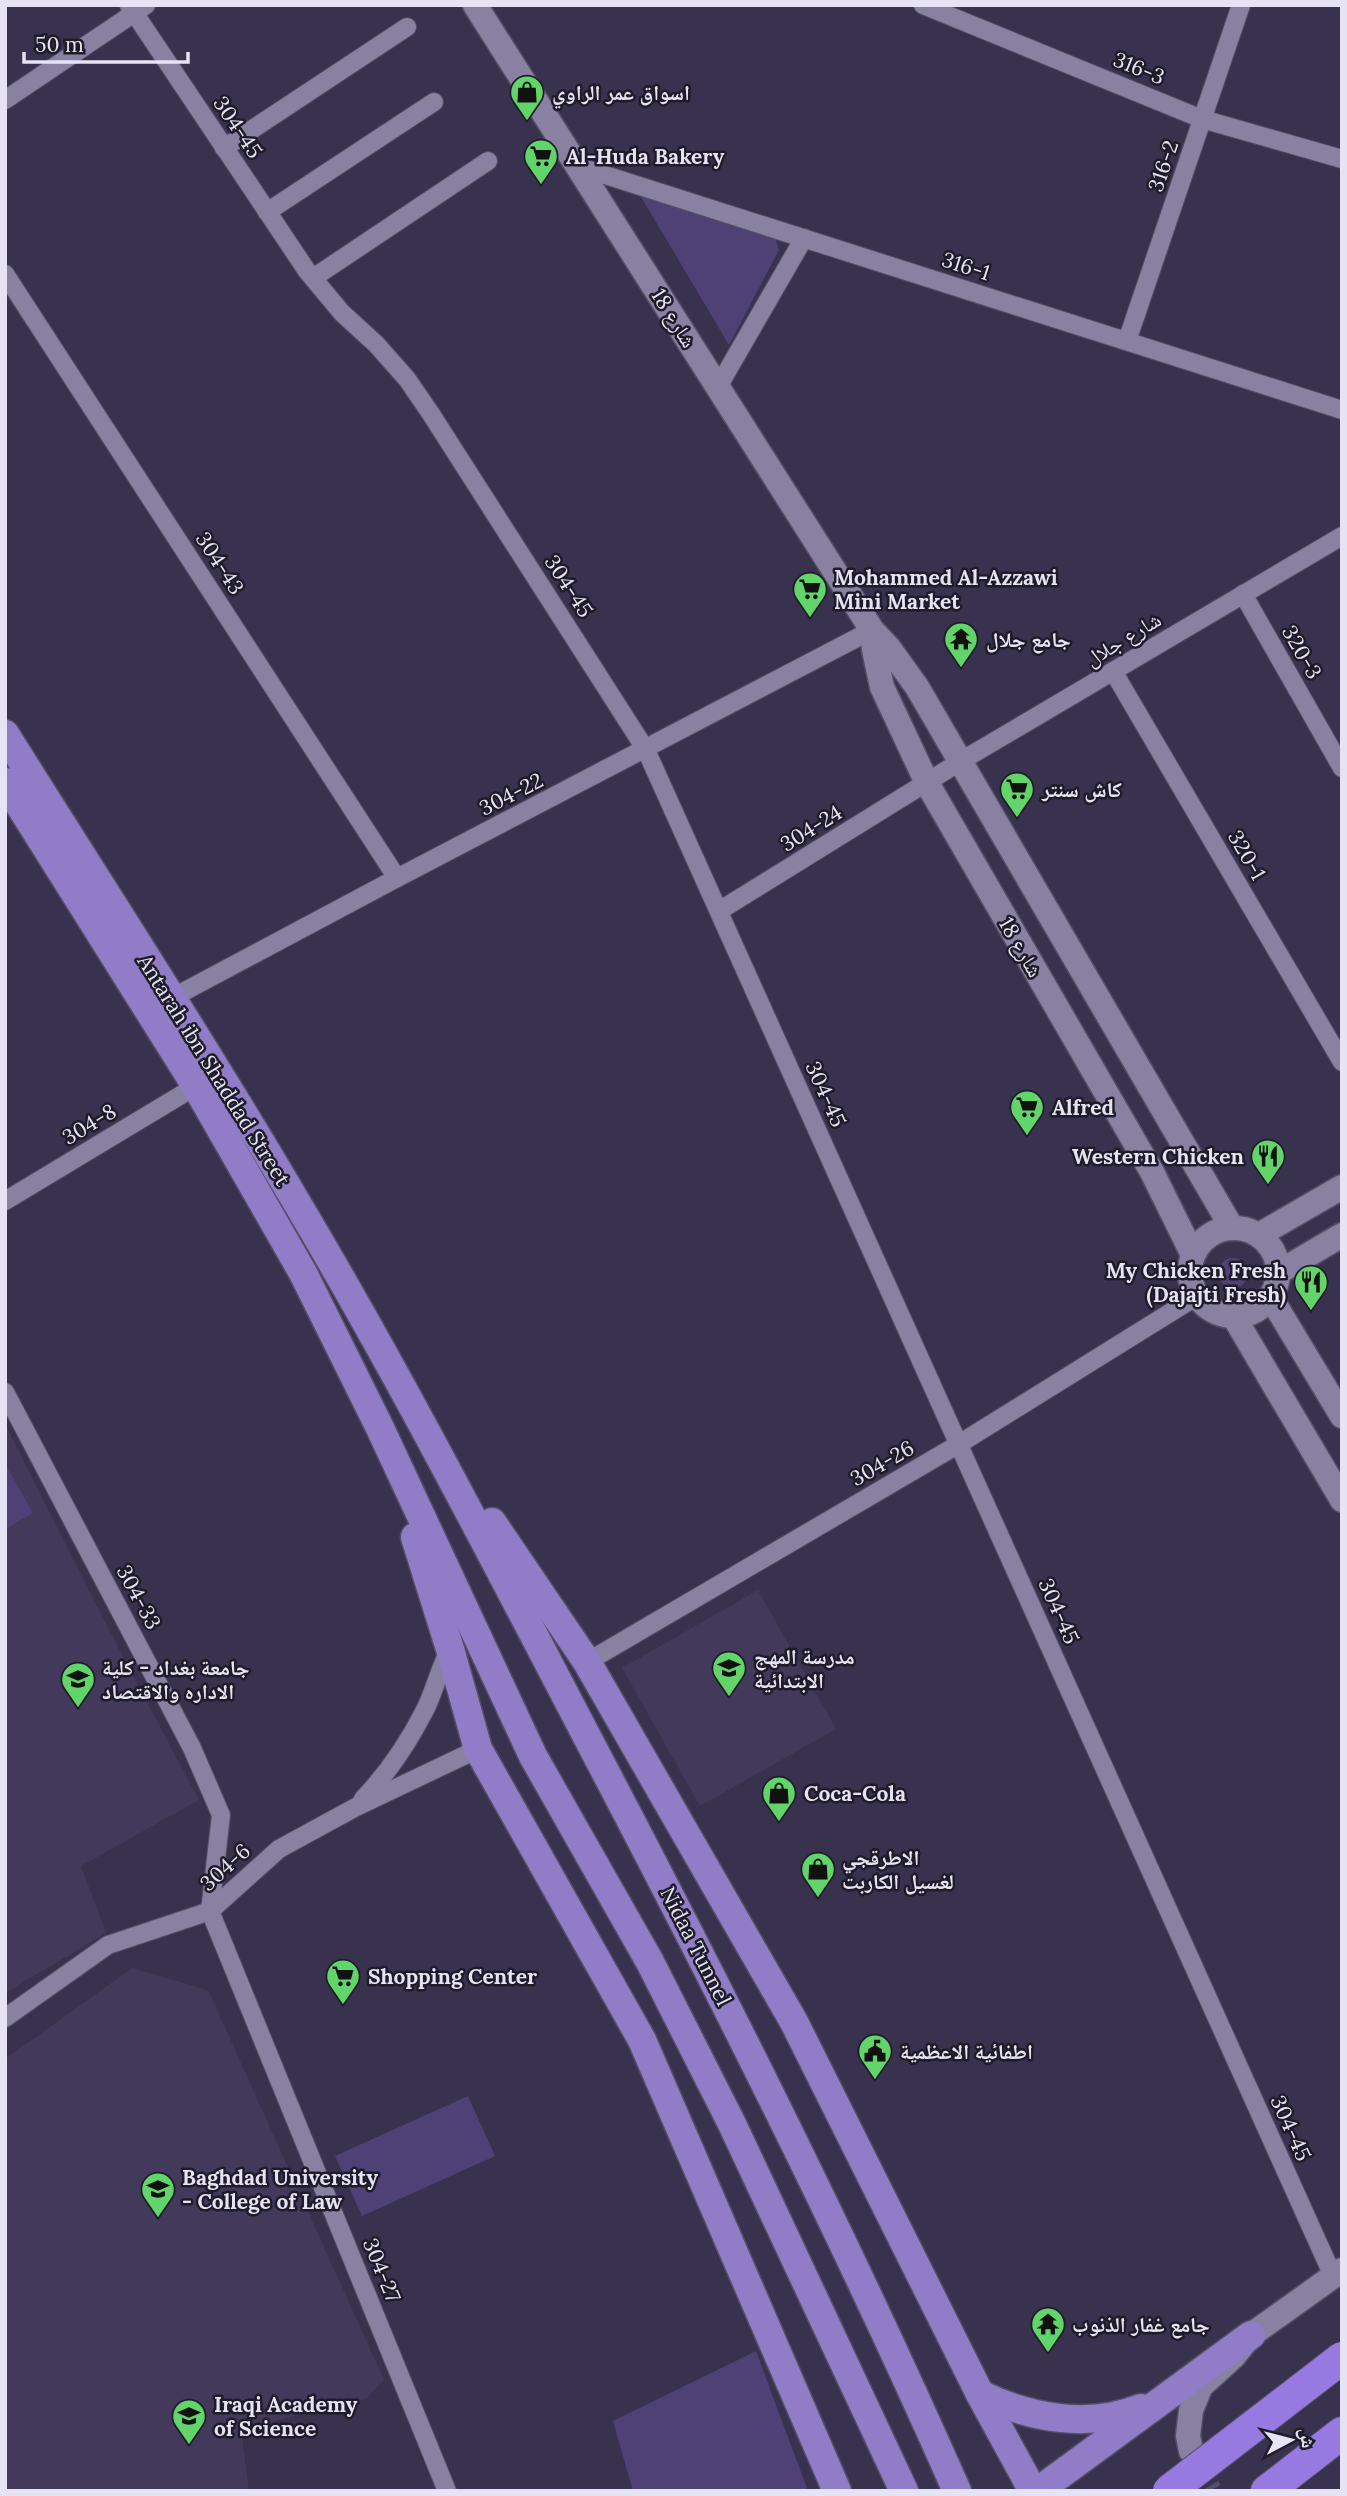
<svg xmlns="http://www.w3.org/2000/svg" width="1347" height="2496" font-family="Lora,'Noto Naskh Arabic',serif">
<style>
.built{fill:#42395b}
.green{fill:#4f4175}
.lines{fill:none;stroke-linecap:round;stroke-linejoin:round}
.secondary-tunnel{stroke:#534d67;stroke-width:24;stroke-dasharray:24 12;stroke-linecap:butt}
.street-casing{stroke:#534e65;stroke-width:20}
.secondary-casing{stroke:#534e65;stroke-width:27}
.primary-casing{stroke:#534e65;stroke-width:31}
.highway-casing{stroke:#534e65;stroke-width:34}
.street{stroke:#8881a1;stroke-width:18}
.secondary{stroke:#8881a1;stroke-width:24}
.primary{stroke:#917cc8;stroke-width:28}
.highway{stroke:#9779e2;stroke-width:32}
.highway-bridge-casing{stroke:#534e65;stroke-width:34;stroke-linecap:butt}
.highway-bridge{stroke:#9779e2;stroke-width:32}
.labels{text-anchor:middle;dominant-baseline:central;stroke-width:5;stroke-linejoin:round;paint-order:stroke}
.street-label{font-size:21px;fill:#e6e3f5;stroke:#1f1c29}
.poi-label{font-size:21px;font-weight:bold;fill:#e6e3f5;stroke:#1f1c29;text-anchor:start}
</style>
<rect width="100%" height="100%" fill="#39324e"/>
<g class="built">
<polygon points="5,1424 121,1653 199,1800 81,1866 106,1933 5,1993"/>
<polygon points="758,1590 836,1729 700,1806 622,1668"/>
<polygon points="132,1968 208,1990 384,2380 366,2399 241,2429 249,2491 5,2491 5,2059"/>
</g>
<g class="green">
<polygon points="637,190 773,232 779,250 729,345"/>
<circle cx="1233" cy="1273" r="15"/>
<polygon points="5,1464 33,1513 5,1529"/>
<polygon points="468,2096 495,2156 362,2216 335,2156"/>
<polygon points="756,2351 808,2491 633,2491 613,2421"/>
</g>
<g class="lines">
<polyline class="secondary-tunnel" points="1192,2455 1193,2462 1210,2491"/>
<g class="street-casing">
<g id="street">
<polyline points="129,5 307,271 342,313 376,344 407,379 431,414 646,750 1333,2276"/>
<polyline points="923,5 1202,119 1342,159"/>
<polyline points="5,100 146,5"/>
<polyline points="224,148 407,27"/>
<polyline points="577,166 1342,410"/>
<polyline points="267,212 434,102"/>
<polyline points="5,274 397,878"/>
<polyline points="313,278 488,161"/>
<polyline points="1127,341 1241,5"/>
<polyline points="718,387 804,238"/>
<polyline points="1243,594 1342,768"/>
<polyline points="1113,671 1342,1062"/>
<polyline points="719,911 961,761 1342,536"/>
<polyline points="170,999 397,878 872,630"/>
<polyline points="5,1201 196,1086"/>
<polyline points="5,1392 192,1748 221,1815 210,1911"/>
<polyline points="587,1662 959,1444 1197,1296"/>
<path d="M363 1799C389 1772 408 1743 425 1710 435 1690 439 1669 450 1649"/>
<polyline points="210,1911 447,2491"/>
<polyline points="5,2018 108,1945 210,1911 279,1849 356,1807 478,1749"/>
</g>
</g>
<g class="secondary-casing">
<g id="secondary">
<polyline points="475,5 872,630 889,648 917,687 1232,1228"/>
<polyline points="872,630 874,650 882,687 927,783 1152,1172 1193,1255"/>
<circle cx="1234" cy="1272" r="44"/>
<polyline points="1259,1235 1342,1187"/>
<polyline points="1279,1272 1342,1235"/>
<polyline points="1271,1298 1342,1416"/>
<polyline points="1234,1317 1342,1500"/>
<polyline points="1191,2451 1188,2436 1191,2410 1201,2386 1234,2356 1251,2335 1342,2270"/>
</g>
</g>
<g class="primary-casing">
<g id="primary">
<path d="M5 734C103 890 204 1045 297 1203 400 1376 492 1555 585 1733 716 1982 843 2233 957 2491"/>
<polyline points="5,782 196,1086 303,1273 380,1428 533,1756 650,1962 732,2124 904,2491"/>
<polyline points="492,1522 587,1662 794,2022 980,2394 1033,2491"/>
<polyline points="415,1537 450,1649 478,1749 642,2040 837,2491"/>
<path d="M980 2394C1029 2418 1088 2429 1141 2408"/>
<polyline points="1038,2491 1251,2335"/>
</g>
</g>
<g class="highway-casing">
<polyline id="highway" points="1267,2491 1342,2433"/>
</g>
<use href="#street" class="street"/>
<use href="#secondary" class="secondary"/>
<use href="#primary" class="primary"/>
<use href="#highway" class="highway"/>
<g class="highway-bridge-casing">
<polyline id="highway-bridge" points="1169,2491 1342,2358"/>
</g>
<use href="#highway-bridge" class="highway-bridge"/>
</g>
<defs>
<g id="shop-pin" transform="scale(1.75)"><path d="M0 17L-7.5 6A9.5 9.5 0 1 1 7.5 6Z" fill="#61d46a" stroke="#1f1c29"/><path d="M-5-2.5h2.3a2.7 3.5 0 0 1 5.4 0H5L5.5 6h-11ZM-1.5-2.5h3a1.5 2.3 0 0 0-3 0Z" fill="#111"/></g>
<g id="supermarket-pin" transform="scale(1.75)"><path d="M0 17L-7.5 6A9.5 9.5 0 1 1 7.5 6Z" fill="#61d46a" stroke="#1f1c29"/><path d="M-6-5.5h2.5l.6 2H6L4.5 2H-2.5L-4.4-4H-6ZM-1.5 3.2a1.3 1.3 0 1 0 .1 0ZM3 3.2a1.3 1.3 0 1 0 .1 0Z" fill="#111"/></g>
<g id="temple-pin" transform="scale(1.75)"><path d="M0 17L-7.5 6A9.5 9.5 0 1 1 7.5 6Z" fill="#61d46a" stroke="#1f1c29"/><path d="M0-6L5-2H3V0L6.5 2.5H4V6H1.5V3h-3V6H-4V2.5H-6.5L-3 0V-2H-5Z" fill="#111"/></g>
<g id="restaurant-pin" transform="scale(1.75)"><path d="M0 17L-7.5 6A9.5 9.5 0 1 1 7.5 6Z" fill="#61d46a" stroke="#1f1c29"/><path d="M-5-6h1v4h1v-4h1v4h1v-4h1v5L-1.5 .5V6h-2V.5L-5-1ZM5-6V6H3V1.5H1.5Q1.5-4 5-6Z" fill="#111"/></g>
<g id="school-pin" transform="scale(1.75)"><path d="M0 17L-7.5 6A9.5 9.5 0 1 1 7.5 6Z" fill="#61d46a" stroke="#1f1c29"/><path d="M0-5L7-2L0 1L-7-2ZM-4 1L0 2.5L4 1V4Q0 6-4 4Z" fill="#111"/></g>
<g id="university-pin" transform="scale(1.75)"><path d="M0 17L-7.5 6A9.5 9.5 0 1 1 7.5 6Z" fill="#61d46a" stroke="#1f1c29"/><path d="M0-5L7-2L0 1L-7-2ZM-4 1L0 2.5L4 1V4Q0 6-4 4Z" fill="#111"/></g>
<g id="civic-pin" transform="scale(1.75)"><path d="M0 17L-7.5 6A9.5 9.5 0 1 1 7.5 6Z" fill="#61d46a" stroke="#1f1c29"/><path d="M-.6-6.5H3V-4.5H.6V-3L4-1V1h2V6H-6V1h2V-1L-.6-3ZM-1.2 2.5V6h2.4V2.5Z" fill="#111"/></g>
</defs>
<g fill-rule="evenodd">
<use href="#shop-pin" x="527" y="92"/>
<use href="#supermarket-pin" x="541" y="156"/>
<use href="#supermarket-pin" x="810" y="589"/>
<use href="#temple-pin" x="961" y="639"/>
<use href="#supermarket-pin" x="1017" y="789"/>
<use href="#supermarket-pin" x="1027" y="1107"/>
<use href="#restaurant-pin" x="1268" y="1156"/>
<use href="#restaurant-pin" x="1311" y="1282"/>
<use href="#school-pin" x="729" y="1668"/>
<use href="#university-pin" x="78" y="1679"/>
<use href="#shop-pin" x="779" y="1793"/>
<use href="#shop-pin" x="818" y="1869"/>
<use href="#supermarket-pin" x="343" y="1976"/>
<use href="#civic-pin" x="875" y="2051"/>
<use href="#university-pin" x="158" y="2189"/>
<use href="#temple-pin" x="1048" y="2324"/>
<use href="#university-pin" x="189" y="2416"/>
</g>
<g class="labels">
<g class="street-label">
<text transform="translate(1139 68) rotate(22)">316-3</text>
<text transform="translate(238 127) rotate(56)">304-45</text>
<text transform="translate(1163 166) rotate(-71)">316-2</text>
<text transform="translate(966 266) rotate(18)">316-1</text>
<text transform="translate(674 318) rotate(58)">شارع 18</text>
<text transform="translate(220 563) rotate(57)">304-43</text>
<text transform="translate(569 586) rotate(57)">304-45</text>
<text transform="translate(1123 639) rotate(-31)">شارع جلال</text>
<text transform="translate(1302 652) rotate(60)">320-3</text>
<text transform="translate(511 794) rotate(-27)">304-22</text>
<text transform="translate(811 828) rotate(-32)">304-24</text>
<text transform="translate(1247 855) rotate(60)">320-1</text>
<text transform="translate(1021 947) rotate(60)">شارع 18</text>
<text transform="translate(214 1070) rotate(58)">Antarah ibn Shaddad Street</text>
<text transform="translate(826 1094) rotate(66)">304-45</text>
<text transform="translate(89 1124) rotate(-31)">304-8</text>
<text transform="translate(882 1463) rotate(-30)">304-26</text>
<text transform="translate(139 1597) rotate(62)">304-33</text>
<text transform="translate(1059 1611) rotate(66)">304-45</text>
<text transform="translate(225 1867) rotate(-42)">304-6</text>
<text transform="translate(696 1946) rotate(63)">Nidaa Tunnel</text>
<text transform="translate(1291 2128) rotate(66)">304-45</text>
<text transform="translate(382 2270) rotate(68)">304-27</text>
</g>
<g class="poi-label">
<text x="552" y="92">اسواق عمر الراوي</text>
<text x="566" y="156">Al-Huda Bakery</text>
<text x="834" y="577">Mohammed Al-Azzawi<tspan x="834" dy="24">Mini Market</tspan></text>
<text x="986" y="639">جامع جلال</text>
<text x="1042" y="789">كاش سنتر</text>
<text x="1052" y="1107">Alfred</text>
<text x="1244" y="1156" text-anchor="end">Western Chicken</text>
<text x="1286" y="1270" text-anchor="end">My Chicken Fresh<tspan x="1286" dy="24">(Dajajti Fresh)</tspan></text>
<text x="754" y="1656">مدرسة المهج<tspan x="754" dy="24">الابتدائية</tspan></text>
<text x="102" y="1667">جامعة بغداد - كلية<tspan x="102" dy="24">الاداره والاقتصاد</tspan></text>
<text x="804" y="1793">Coca-Cola</text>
<text x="842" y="1857">الاطرقجي<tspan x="842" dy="24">لغسيل الكاربت</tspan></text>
<text x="368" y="1976">Shopping Center</text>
<text x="900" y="2051">اطفائية الاعظمية</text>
<text x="182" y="2177">Baghdad University<tspan x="182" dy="24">- College of Law</tspan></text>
<text x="1072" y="2324">جامع غفار الذنوب</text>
<text x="214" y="2404">Iraqi Academy<tspan x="214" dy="24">of Science</tspan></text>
</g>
</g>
<rect width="1347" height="2496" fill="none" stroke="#e6e3f5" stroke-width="14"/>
<g transform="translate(1291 2440) rotate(83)" stroke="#1f1c29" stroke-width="5" paint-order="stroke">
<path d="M0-5L12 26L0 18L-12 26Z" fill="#e6e3f5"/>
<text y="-10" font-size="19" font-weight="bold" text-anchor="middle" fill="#e6e3f5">ش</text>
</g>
<path d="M24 52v10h164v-10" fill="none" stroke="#e6e3f5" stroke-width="3.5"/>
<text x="35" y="52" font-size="21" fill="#e6e3f5" stroke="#1f1c29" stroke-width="5" paint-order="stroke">50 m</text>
</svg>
